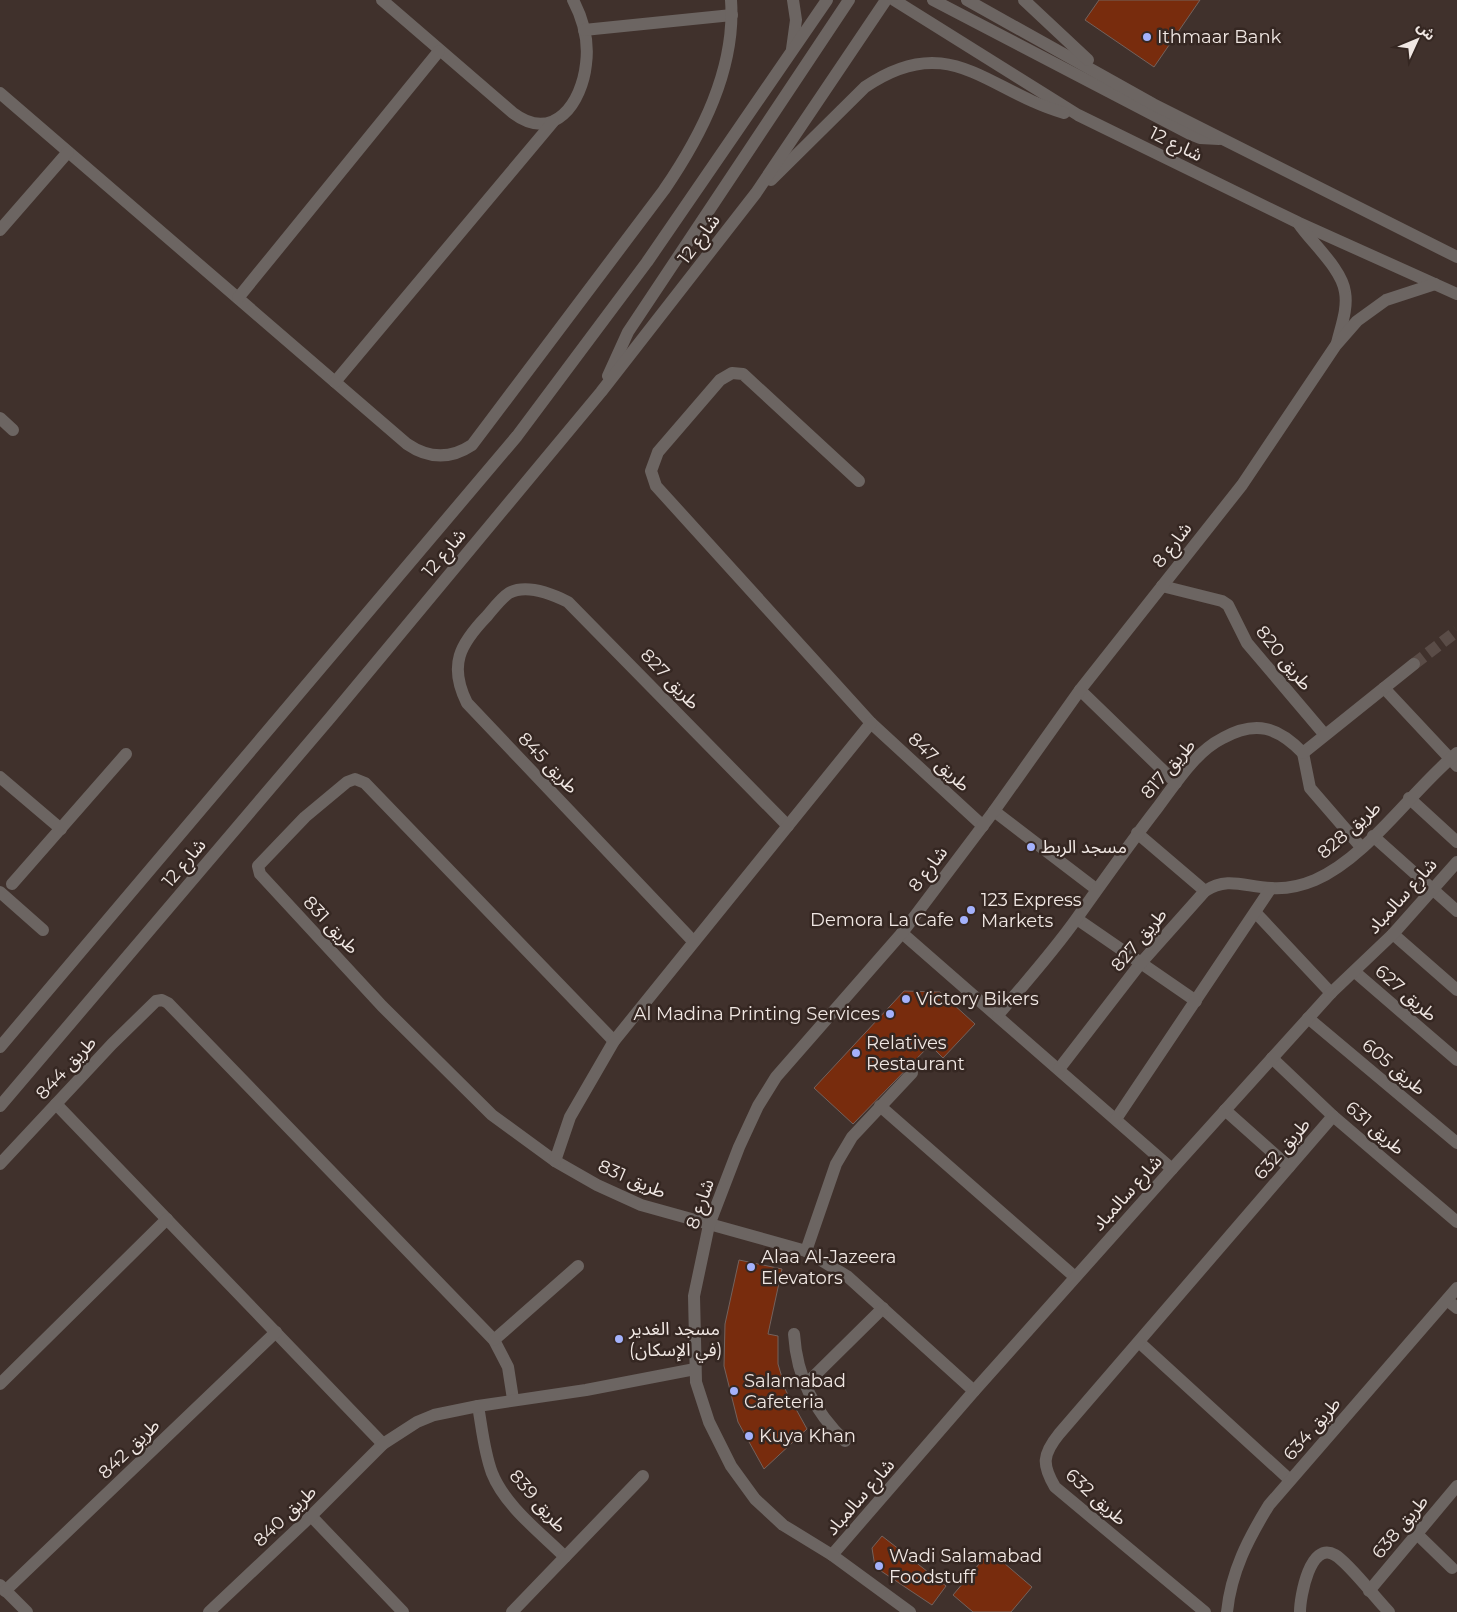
<svg xmlns="http://www.w3.org/2000/svg" width="1457" height="1612" font-family="Montserrat,'Noto Sans Arabic',sans-serif">
<style>
.building{fill:#782c0d;stroke:#73625d}
.lines{fill:none;stroke-linecap:round;stroke-linejoin:round}
.minor-tunnel{stroke:#5a4c47;stroke-width:12;stroke-dasharray:12 6;stroke-linecap:butt}
.minor{stroke:#6c6562;stroke-width:12}
.poi-dot{fill:#a4b2fc;stroke:#352722;stroke-width:2}
.labels{text-anchor:middle;dominant-baseline:central;stroke-width:5;stroke-linejoin:round;paint-order:stroke}
.poi-label{font-size:18px;fill:#f0e7e3;stroke:#352722;text-anchor:start}
.street-label{font-size:18px;fill:#f0e7e3;stroke:#352722}
</style>
<rect width="100%" height="100%" fill="#40312c"/>
<g class="building">
<polygon points="1099,0 1200,0 1154,67 1085,20"/>
<polygon points="904,991 940,992 975,1024 943,1058 930,1045 853,1124 814,1088"/>
<polygon points="739,1260 782,1269 768,1334 778,1336 778,1364 786,1391 807,1429 764,1469 738,1422 724,1366 725,1324"/>
<polygon points="882,1536 946,1586 932,1605 875,1567 872,1548"/>
<polygon points="990,1551 1032,1587 1011,1612 973,1612 953,1595"/>
</g>
<g class="lines">
<polyline class="minor-tunnel" points="1414,664 1457,631"/>
<g class="minor">
<path d="M382 0 513 113C554 144 582 102 586 64 589 42 583 19 573 0"/>
<polyline points="894,0 1078,115 1299,223 1457,294"/>
<polyline points="933,0 1190,134 1200,138 1219,139"/>
<polyline points="967,0 1153,104 1457,257"/>
<polyline points="1024,0 1088,60"/>
<polyline points="584,30 732,15"/>
<polyline points="792,49 796,20 793,0"/>
<path d="M0 93 407 444C429 459 451 459 472 445L664 190C701 136 736 69 731 0"/>
<path d="M771 180 865 87C950 29 987 91 1064 113"/>
<path d="M1299 224C1312 243 1342 269 1345 292 1348 309 1341 326 1337 343"/>
<polyline points="0,230 68,152"/>
<polyline points="238,298 439,51"/>
<polyline points="608,376 628,332 849,0"/>
<polyline points="335,382 553,122"/>
<polyline points="0,418 13,430"/>
<polyline points="859,481 743,374 732,373 720,380 658,452 651,471 656,486 871,723 983,826"/>
<polyline points="1162,586 1222,601 1228,605 1247,643 1325,735"/>
<polyline points="1384,688 1457,766"/>
<polyline points="1080,690 1176,783"/>
<polyline points="1303,753 1310,788 1361,847"/>
<polyline points="0,777 61,829"/>
<polyline points="1409,798 1457,842"/>
<polyline points="994,811 1096,889"/>
<polyline points="1137,833 1205,891"/>
<polyline points="1373,836 1457,911"/>
<polyline points="12,884 126,754"/>
<polyline points="0,892 43,930"/>
<polyline points="1256,913 1331,993"/>
<polyline points="1077,919 1196,1001"/>
<polyline points="902,933 1172,1169"/>
<polyline points="1393,934 1457,990"/>
<path d="M693 941 467 703C448 665 460 644 487 616 493 609 501 598 509 593 526 584 552 594 568 602L788 826"/>
<polyline points="1355,972 1457,1060"/>
<path d="M998 1015C1025 983 1053 952 1077 918 1104 880 1130 843 1158 807 1176 783 1195 752 1223 738 1256 720 1278 727 1303 753L1414 664"/>
<polyline points="1308,1018 1457,1143"/>
<polyline points="614,1041 365,783 355,779 347,782 305,817 258,866 260,874 382,1006 492,1115 555,1161 597,1185 641,1205 806,1251 847,1276 974,1391"/>
<polyline points="0,1047 517,436 647,262 827,0"/>
<polyline points="1272,1058 1333,1116 1457,1222"/>
<path d="M1059 1069 1140 964 1205 891C1228 876 1245 887 1271 888 1286 889 1301 886 1315 880 1368 857 1412 790 1457 753"/>
<polyline points="56,1104 383,1444"/>
<polyline points="0,1106 330,718 601,392 756,193 886,0"/>
<polyline points="880,1106 1075,1277"/>
<polyline points="1225,1110 1289,1167"/>
<polyline points="1116,1119 1271,888"/>
<polyline points="555,1161 570,1117 614,1041 871,723"/>
<polyline points="0,1164 112,1044 156,1001 162,1000 168,1003 494,1340 508,1367 513,1399"/>
<polyline points="806,1251 836,1164 852,1137 912,1073"/>
<polyline points="1447,1300 1457,1308"/>
<path d="M794 1334C797 1378 814 1411 845 1441"/>
<polyline points="494,1340 578,1266"/>
<polyline points="1140,1343 1290,1480"/>
<polyline points="0,1384 167,1219"/>
<polyline points="805,1385 883,1308"/>
<path d="M478 1406C482 1428 484 1452 492 1473 505 1506 541 1533 565 1557"/>
<polyline points="311,1516 403,1612"/>
<polyline points="1417,1534 1452,1568"/>
<polyline points="832,1555 974,1391 1172,1169 1331,993 1393,934 1457,862"/>
<polyline points="0,1585 27,1612"/>
<polyline points="5,1591 276,1332"/>
<polyline points="1369,1591 1457,1486"/>
<polyline points="209,1612 311,1516 383,1444 417,1422 434,1415 478,1406 586,1390 695,1369"/>
<polyline points="512,1612 643,1476"/>
<polyline points="910,1612 832,1555 783,1525 755,1499 731,1466 709,1422 696,1382 694,1296 709,1225 739,1147 758,1106 776,1077 902,933 994,811 1080,690 1242,485 1336,345 1357,321 1386,300 1435,284"/>
<path d="M1205 1612 1055 1487C1042 1465 1042 1455 1059 1434L1333 1116"/>
<path d="M1227 1612C1231 1572 1248 1539 1269 1505L1457 1288"/>
<path d="M1300 1612C1300 1597 1310 1540 1335 1555 1349 1563 1376 1599 1389 1612"/>
</g>
</g>
<g class="poi-dot">
<circle cx="1147" cy="37" r="5"/>
<circle cx="1031" cy="847" r="5"/>
<circle cx="971" cy="910" r="5"/>
<circle cx="964" cy="920" r="5"/>
<circle cx="906" cy="999" r="5"/>
<circle cx="890" cy="1014" r="5"/>
<circle cx="856" cy="1053" r="5"/>
<circle cx="751" cy="1267" r="5"/>
<circle cx="619" cy="1339" r="5"/>
<circle cx="734" cy="1391" r="5"/>
<circle cx="749" cy="1436" r="5"/>
<circle cx="879" cy="1566" r="5"/>
</g>
<g class="labels">
<g class="poi-label">
<text x="1157" y="37">Ithmaar Bank</text>
<text x="1041" y="847">مسجد الربط</text>
<text x="981" y="900">123 Express<tspan x="981" dy="21">Markets</tspan></text>
<text x="954" y="920" text-anchor="end">Demora La Cafe</text>
<text x="916" y="999">Victory Bikers</text>
<text x="880" y="1014" text-anchor="end">Al Madina Printing Services</text>
<text x="866" y="1043">Relatives<tspan x="866" dy="21">Restaurant</tspan></text>
<text x="761" y="1257">Alaa Al-Jazeera<tspan x="761" dy="21">Elevators</tspan></text>
<text x="629" y="1329">مسجد الغدير<tspan x="629" dy="21">(في الإسكان)</tspan></text>
<text x="744" y="1381">Salamabad<tspan x="744" dy="21">Cafeteria</tspan></text>
<text x="759" y="1436">Kuya Khan</text>
<text x="889" y="1556">Wadi Salamabad<tspan x="889" dy="21">Foodstuff</tspan></text>
</g>
<g class="street-label">
<text transform="translate(1176 144) rotate(26)">شارع 12</text>
<text transform="translate(699 239) rotate(-53)">شارع 12</text>
<text transform="translate(1172 545) rotate(-52)">شارع 8</text>
<text transform="translate(444 553) rotate(-50)">شارع 12</text>
<text transform="translate(1284 658) rotate(51)">طريق 820</text>
<text transform="translate(670 679) rotate(46)">طريق 827</text>
<text transform="translate(939 762) rotate(43)">طريق 847</text>
<text transform="translate(548 763) rotate(46)">طريق 845</text>
<text transform="translate(1168 769) rotate(-49)">طريق 817</text>
<text transform="translate(1349 830) rotate(-41)">طريق 828</text>
<text transform="translate(184 863) rotate(-50)">شارع 12</text>
<text transform="translate(928 869) rotate(-53)">شارع 8</text>
<text transform="translate(1402 896) rotate(-48)">شارع سالمباد</text>
<text transform="translate(331 925) rotate(47)">طريق 831</text>
<text transform="translate(1139 940) rotate(-50)">طريق 827</text>
<text transform="translate(1406 993) rotate(41)">طريق 627</text>
<text transform="translate(1394 1067) rotate(40)">طريق 605</text>
<text transform="translate(66 1068) rotate(-47)">طريق 844</text>
<text transform="translate(1375 1128) rotate(41)">طريق 631</text>
<text transform="translate(1282 1149) rotate(-49)">طريق 632</text>
<text transform="translate(632 1179) rotate(23)">طريق 831</text>
<text transform="translate(1127 1193) rotate(-48)">شارع سالمباد</text>
<text transform="translate(700 1204) rotate(-71)">شارع 8</text>
<text transform="translate(1312 1429) rotate(-49)">طريق 634</text>
<text transform="translate(129 1449) rotate(-44)">طريق 842</text>
<text transform="translate(860 1497) rotate(-49)">شارع سالمباد</text>
<text transform="translate(1096 1497) rotate(42)">طريق 632</text>
<text transform="translate(538 1501) rotate(49)">طريق 839</text>
<text transform="translate(285 1516) rotate(-44)">طريق 840</text>
<text transform="translate(1400 1527) rotate(-50)">طريق 638</text>
</g>
</g>
<g transform="translate(1417 40) rotate(46)" stroke="#352722" stroke-width="4" paint-order="stroke">
<path d="M0-4L9 19L0 12L-9 19Z" fill="#f0e7e3"/>
<text y="-8" font-size="14" font-weight="bold" text-anchor="middle" fill="#f0e7e3">ش</text>
</g>
</svg>
